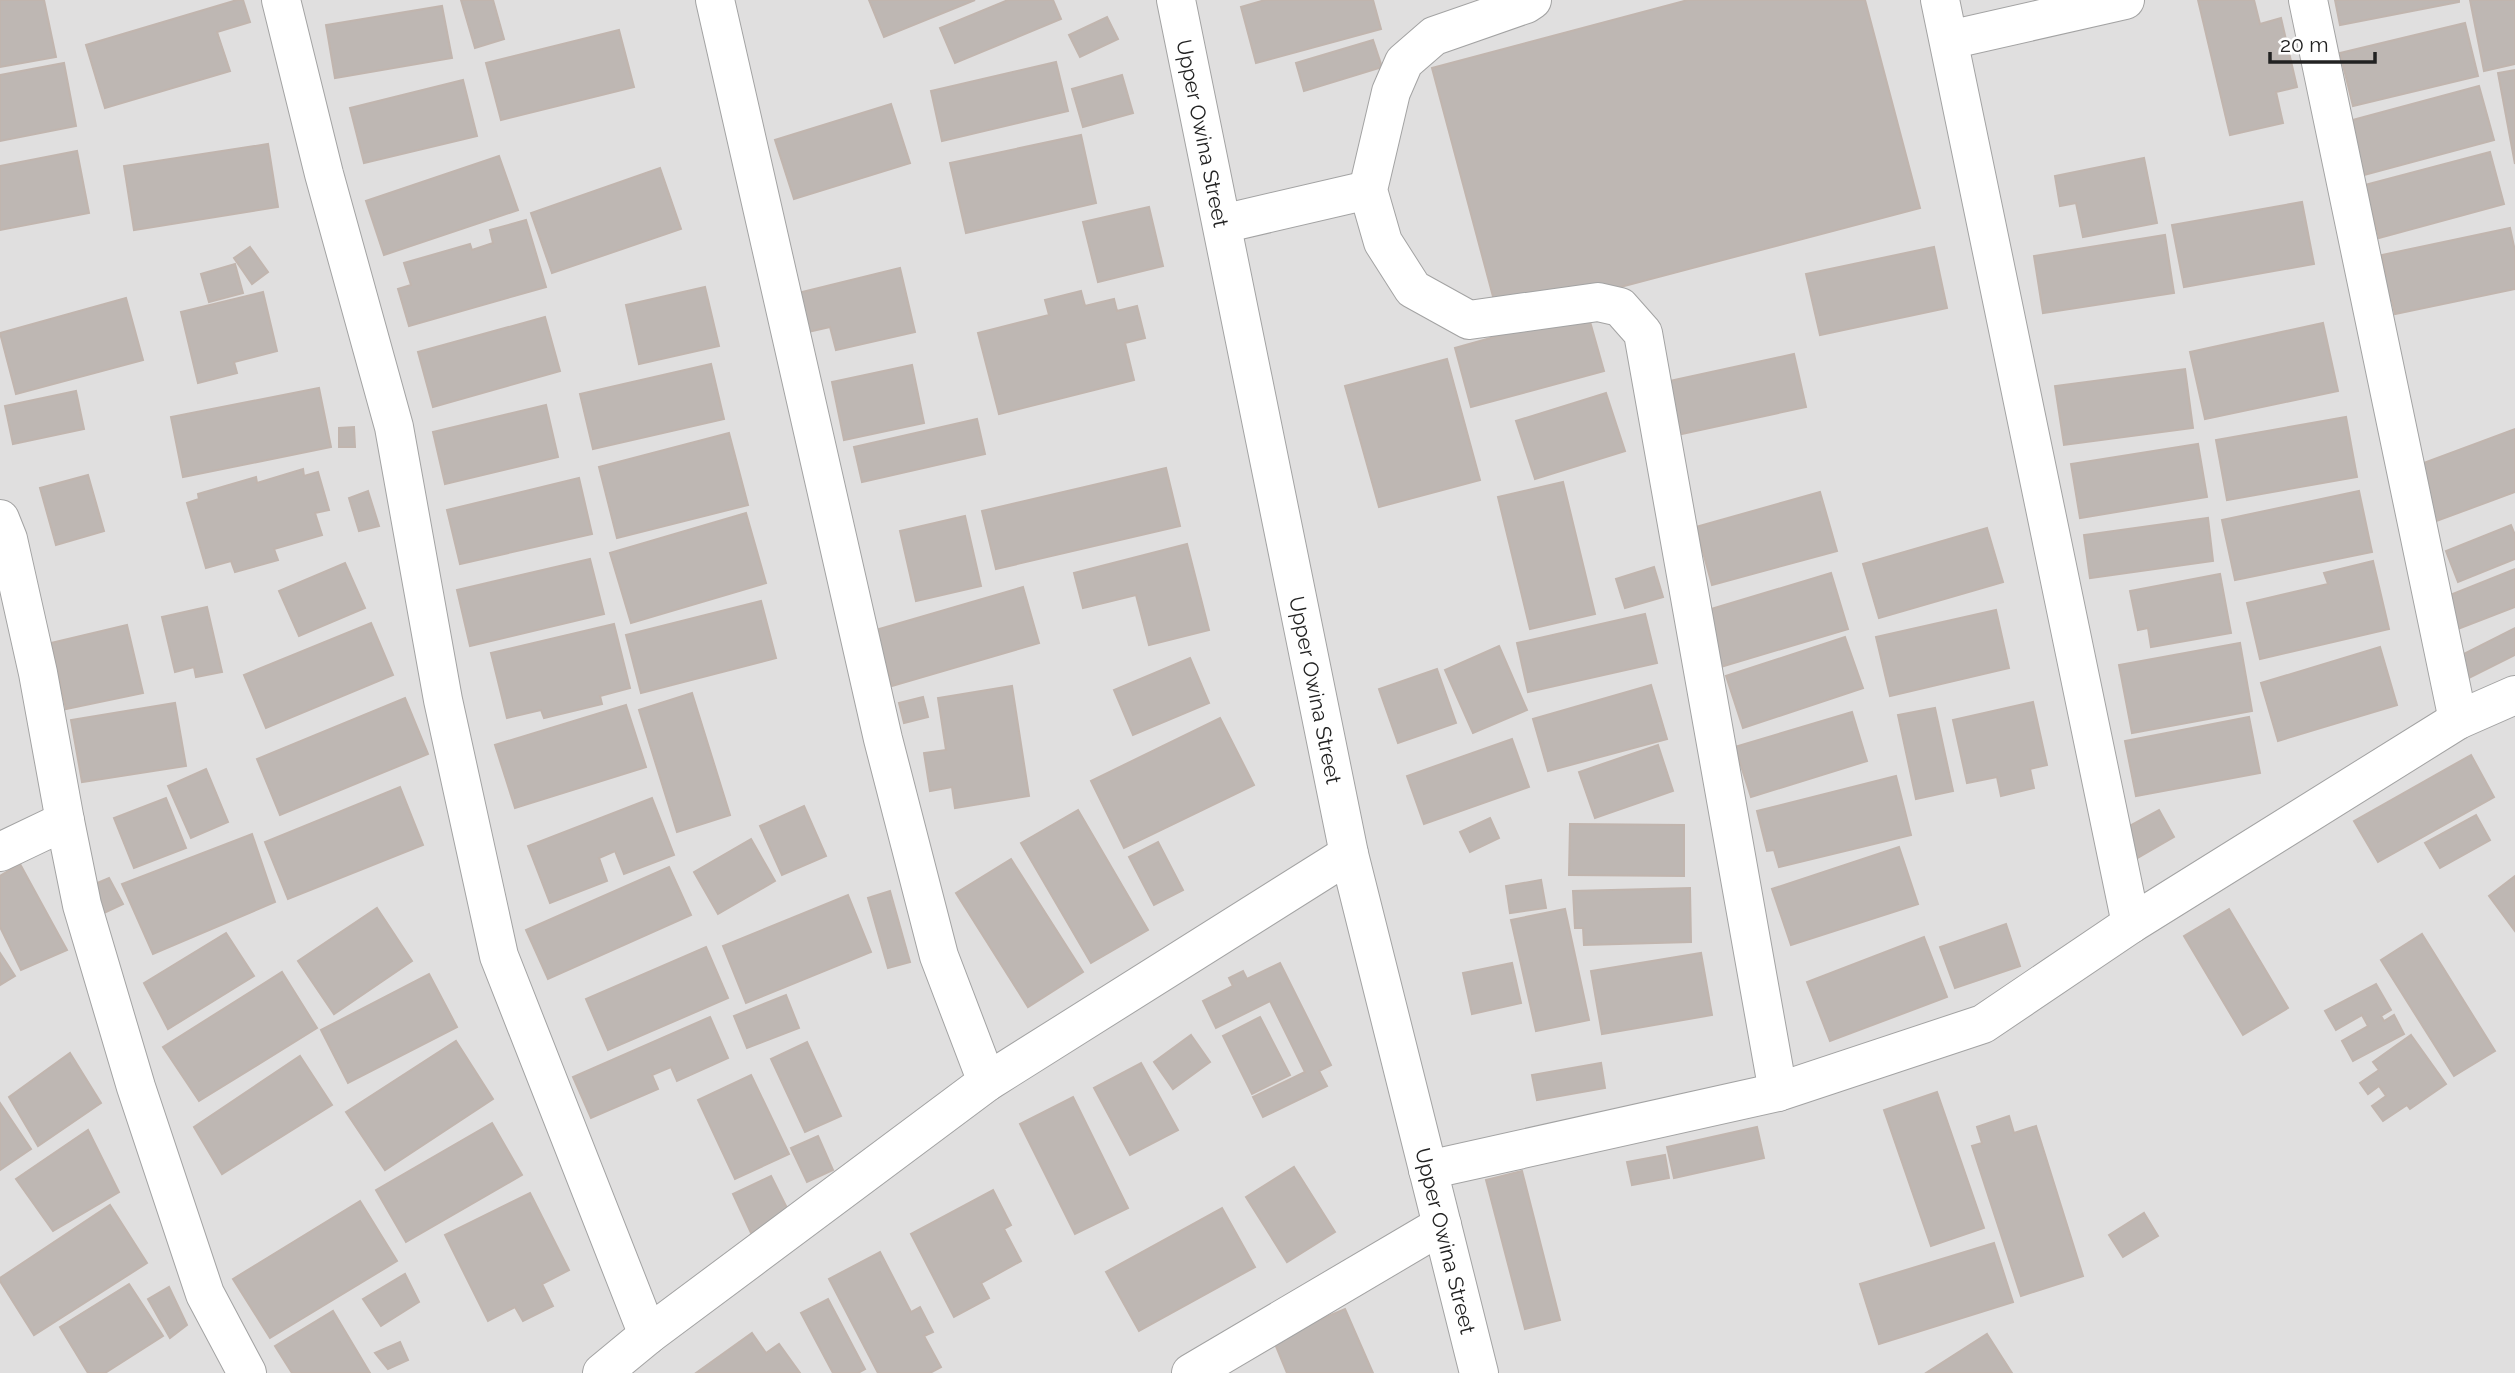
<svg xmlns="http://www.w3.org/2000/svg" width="2515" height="1373" font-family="Raleway,sans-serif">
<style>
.residential{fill:#e0dfdf}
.building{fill:#beb7b3;stroke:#c1b5ae;stroke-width:2}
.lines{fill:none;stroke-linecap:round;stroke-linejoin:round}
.minor-casing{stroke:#a3a3a3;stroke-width:40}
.minor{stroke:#fff;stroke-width:38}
.labels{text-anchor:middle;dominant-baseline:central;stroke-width:5;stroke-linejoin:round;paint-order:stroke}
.street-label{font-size:21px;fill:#222;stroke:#fff}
</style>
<rect width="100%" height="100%" fill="#f1eeea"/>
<rect class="residential" x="0" y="0" width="2515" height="1373"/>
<g class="building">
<polygon points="0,0 44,0 56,57 0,67"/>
<polygon points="237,0 243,0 250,22 217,32 230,71 105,108 86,45"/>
<polygon points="461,0 493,0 504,39 475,48"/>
<polygon points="869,0 975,0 884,37"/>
<polygon points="1008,0 1053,0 1061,19 955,63 940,28"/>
<polygon points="1265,0 1373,0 1381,29 1256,63 1241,7"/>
<polygon points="1688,0 1865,0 1920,208 1499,319 1432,68"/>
<polygon points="2198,0 2254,0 2260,24 2281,18 2297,87 2276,92 2283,123 2230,135"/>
<polygon points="2335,0 2459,0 2459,2 2340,25"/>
<polygon points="2470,0 2515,0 2515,64 2484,71"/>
<polygon points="442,6 452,58 335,78 326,25"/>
<polygon points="1107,17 1118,39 1080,57 1069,35"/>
<polygon points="2465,23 2478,76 2353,106 2340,53"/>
<polygon points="619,30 634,87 501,120 486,63"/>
<polygon points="1373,40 1382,67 1304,91 1296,63"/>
<polygon points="1056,62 1068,111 942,141 931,91"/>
<polygon points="64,63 76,126 0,141 0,75"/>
<polygon points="2515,70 2515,164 2498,73"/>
<polygon points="1122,75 1133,113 1083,127 1072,89"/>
<polygon points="463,80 477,136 364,163 350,108"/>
<polygon points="2479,86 2494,140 2364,175 2349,121"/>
<polygon points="891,104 910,163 794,199 775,140"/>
<polygon points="1081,135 1096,203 966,233 950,163"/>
<polygon points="268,144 278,207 134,230 124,166"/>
<polygon points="77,151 89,213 0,230 0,166"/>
<polygon points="2490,152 2504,204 2379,238 2365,185"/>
<polygon points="499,156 518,210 384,255 366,201"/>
<polygon points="2144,158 2157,223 2083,237 2076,203 2060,206 2055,176"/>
<polygon points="660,168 681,229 552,273 531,213"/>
<polygon points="2302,202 2314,264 2184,287 2172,225"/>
<polygon points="1149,207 1163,266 1098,282 1083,222"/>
<polygon points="526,220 546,287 409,326 398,289 411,285 404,263 470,244 472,250 493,243 490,230"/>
<polygon points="2510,228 2515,251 2515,289 2395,314 2392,301 2386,302 2380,276 2386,275 2382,255"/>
<polygon points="2165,235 2174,293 2043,313 2034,256"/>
<polygon points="250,247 268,272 252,284 234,258"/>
<polygon points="1934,247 1947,308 1820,335 1806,274"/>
<polygon points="235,264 243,293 209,302 201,274"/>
<polygon points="900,268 915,332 836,350 830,327 799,334 790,295"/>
<polygon points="705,287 719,346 639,364 626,305"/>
<polygon points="1081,291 1085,306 1114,299 1117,311 1137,306 1145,338 1125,343 1134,380 999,414 978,333 1049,315 1045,300"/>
<polygon points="263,292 277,351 234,362 237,373 198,383 181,312"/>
<polygon points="126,298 143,360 16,394 0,333"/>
<polygon points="1587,311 1604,371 1471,407 1455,348"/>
<polygon points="545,317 560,371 433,407 418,352"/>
<polygon points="2323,323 2338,391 2205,419 2190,352"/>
<polygon points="1794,354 1806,407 1677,435 1665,382"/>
<polygon points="1447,359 1480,480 1379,507 1345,386"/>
<polygon points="711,364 724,419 593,449 580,394"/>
<polygon points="912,365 924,423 844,440 832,382"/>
<polygon points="2185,369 2193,428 2064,445 2055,386"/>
<polygon points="319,388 331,447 183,477 171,417"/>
<polygon points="76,391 84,429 13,444 5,406"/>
<polygon points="1606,393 1625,451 1535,479 1516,421"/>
<polygon points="546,405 558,457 445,484 433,432"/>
<polygon points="2346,417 2357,477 2227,500 2216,440"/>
<polygon points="977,419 985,454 862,482 854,447"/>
<polygon points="354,427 355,447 339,447 339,428"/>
<polygon points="2515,429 2515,492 2431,523 2410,468"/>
<polygon points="729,433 748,505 617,538 599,467"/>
<polygon points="2198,444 2207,497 2080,518 2071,464"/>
<polygon points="1166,468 1180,526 996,569 982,511"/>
<polygon points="303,469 304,476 318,472 329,510 315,513 322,535 274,549 278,560 235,572 231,561 206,568 187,503 199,499 198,494 256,477 257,483"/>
<polygon points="88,475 104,531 56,545 40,488"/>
<polygon points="579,478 592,534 460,564 447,510"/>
<polygon points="1563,482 1595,614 1530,629 1498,497"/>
<polygon points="368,491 379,526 359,531 349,498"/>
<polygon points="2359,491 2372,552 2235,580 2222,520"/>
<polygon points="1820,492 1837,551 1712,585 1696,527"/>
<polygon points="746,513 766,583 631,623 610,553"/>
<polygon points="965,516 981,586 916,601 900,531"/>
<polygon points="2208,518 2213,561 2090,578 2084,535"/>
<polygon points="2511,525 2515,535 2515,559 2458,582 2446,551"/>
<polygon points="1987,528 2003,582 1879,618 1863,564"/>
<polygon points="1187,544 1209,630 1149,645 1136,595 1083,608 1074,573"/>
<polygon points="590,559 604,614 470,646 457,590"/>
<polygon points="2373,561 2389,629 2260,659 2247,603 2328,584 2324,573"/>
<polygon points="345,563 365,608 299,636 279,591"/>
<polygon points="1654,567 1663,597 1625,608 1616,579"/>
<polygon points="2515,569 2515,607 2458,629 2445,597"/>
<polygon points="1831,573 1848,629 1714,669 1698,613"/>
<polygon points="2220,574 2231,633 2151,647 2148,628 2138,630 2130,591"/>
<polygon points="1023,587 1039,643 892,686 876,630"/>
<polygon points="761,601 776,658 641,693 626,635"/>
<polygon points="207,607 222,672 196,677 194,667 175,672 162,617"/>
<polygon points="1996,610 2009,668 1890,696 1876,637"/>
<polygon points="1645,614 1657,663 1528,692 1517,643"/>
<polygon points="371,623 393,675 266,728 244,675"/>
<polygon points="614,624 630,688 600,696 602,704 544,718 541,710 507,718 491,653"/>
<polygon points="127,625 143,693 66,709 51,643"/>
<polygon points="2515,628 2515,655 2459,683 2448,662"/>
<polygon points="1845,637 1863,688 1743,728 1726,676"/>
<polygon points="2240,643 2252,711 2132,733 2119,665"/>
<polygon points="1499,646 1527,710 1473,733 1445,670"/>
<polygon points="2380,647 2397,705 2278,741 2261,683"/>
<polygon points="1190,658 1209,703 1133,735 1114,690"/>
<polygon points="1437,669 1456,723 1398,743 1379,689"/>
<polygon points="1651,685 1667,739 1548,771 1533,719"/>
<polygon points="1012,686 1029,796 955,808 952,787 930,791 924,753 946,750 938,698"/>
<polygon points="692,693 730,815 677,832 639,710"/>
<polygon points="923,697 928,717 904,723 899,703"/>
<polygon points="405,698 428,754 280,815 257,759"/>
<polygon points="2033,702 2047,765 2030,769 2034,788 2001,796 1997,777 1967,783 1953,720"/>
<polygon points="175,703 186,766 82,782 71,720"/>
<polygon points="626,705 646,767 515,808 495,745"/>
<polygon points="1935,708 1953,791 1916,799 1898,715"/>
<polygon points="1852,712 1867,761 1751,797 1735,747"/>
<polygon points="2249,717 2260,773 2136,796 2125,741"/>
<polygon points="1220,718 1254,785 1124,848 1091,781"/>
<polygon points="1512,739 1529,787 1424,824 1407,776"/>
<polygon points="1658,745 1673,791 1595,818 1579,772"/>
<polygon points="2471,755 2494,797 2378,862 2354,821"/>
<polygon points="206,769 228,822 191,838 168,786"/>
<polygon points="1896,776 1911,835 1779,867 1774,850 1767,851 1757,811"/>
<polygon points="400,787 423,845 288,899 265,842"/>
<polygon points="166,798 186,848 134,868 114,818"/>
<polygon points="652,798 674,855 624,874 615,851 599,858 607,881 550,903 528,846"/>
<polygon points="804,806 826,856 782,875 760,826"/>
<polygon points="1078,810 1148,930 1091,963 1021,843"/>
<polygon points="2159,810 2174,837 2129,863 2113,835"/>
<polygon points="2476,815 2490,840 2440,868 2425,843"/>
<polygon points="1490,818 1499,838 1470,852 1460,832"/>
<polygon points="1570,824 1684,825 1684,876 1569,875"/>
<polygon points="252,834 275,902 153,954 122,884"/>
<polygon points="751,839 775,881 718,914 694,872"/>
<polygon points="1158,842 1183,890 1154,905 1129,857"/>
<polygon points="1899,847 1918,904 1791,945 1772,889"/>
<polygon points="1011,859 1083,972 1028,1007 956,893"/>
<polygon points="20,864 67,950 21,970 0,927 0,876"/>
<polygon points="669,867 691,915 548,979 526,930"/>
<polygon points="2515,876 2515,931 2489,896"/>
<polygon points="109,878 123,904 102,914 90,886"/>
<polygon points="1541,880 1546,908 1510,913 1506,886"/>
<polygon points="1690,888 1691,942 1584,945 1583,928 1575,928 1573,891"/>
<polygon points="890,891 910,962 888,968 868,898"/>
<polygon points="848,895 871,952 746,1003 723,946"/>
<polygon points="377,908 412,961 334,1014 298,961"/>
<polygon points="1565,909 1589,1020 1536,1031 1511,920"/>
<polygon points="2229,909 2288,1008 2243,1035 2184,936"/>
<polygon points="2006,924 2020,966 1955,988 1940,947"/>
<polygon points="226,933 254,976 168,1029 144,983"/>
<polygon points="2422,934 2495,1051 2454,1076 2381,960"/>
<polygon points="1924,937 1947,997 1830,1041 1807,982"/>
<polygon points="706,947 728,998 608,1050 586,999"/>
<polygon points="0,953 15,976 0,985"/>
<polygon points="1701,953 1712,1015 1602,1034 1591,971"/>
<polygon points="1280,963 1331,1065 1319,1071 1327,1086 1263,1117 1253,1097 1305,1072 1270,1001 1216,1028 1203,1001 1233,986 1229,978 1243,971 1247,979"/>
<polygon points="1512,963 1521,1003 1472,1014 1463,973"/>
<polygon points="282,972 317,1028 199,1101 163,1047"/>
<polygon points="429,974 457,1027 348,1083 321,1030"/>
<polygon points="2376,984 2391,1010 2381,1016 2384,1021 2394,1015 2404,1034 2353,1061 2342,1041 2368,1026 2362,1015 2336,1030 2325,1011"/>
<polygon points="786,995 799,1028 747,1048 734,1016"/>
<polygon points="710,1017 728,1058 677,1081 671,1067 652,1075 658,1089 591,1118 573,1077"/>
<polygon points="1260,1017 1290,1075 1252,1094 1223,1036"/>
<polygon points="1191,1035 1210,1062 1173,1089 1154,1062"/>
<polygon points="2411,1035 2446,1084 2410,1109 2407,1105 2383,1121 2372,1106 2386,1096 2379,1086 2368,1094 2360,1083 2379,1070 2373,1062"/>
<polygon points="456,1041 493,1099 385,1170 346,1112"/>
<polygon points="807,1042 841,1116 805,1132 771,1059"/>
<polygon points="70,1053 101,1103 38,1146 9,1097"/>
<polygon points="300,1056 332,1105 222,1174 194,1127"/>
<polygon points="1141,1063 1178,1130 1130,1155 1094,1088"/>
<polygon points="1601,1063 1605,1088 1537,1100 1532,1075"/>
<polygon points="751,1075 789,1154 735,1179 698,1100"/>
<polygon points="1937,1092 1984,1228 1931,1246 1884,1110"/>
<polygon points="1073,1097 1128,1208 1075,1234 1020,1124"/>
<polygon points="0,1103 31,1149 0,1170"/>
<polygon points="2009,1116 2014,1133 2036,1126 2083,1276 2021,1296 1972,1146 1982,1143 1977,1127"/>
<polygon points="492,1123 522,1175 406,1242 376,1190"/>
<polygon points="1757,1127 1764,1158 1674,1178 1667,1147"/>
<polygon points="88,1130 119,1192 53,1231 16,1179"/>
<polygon points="818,1136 833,1170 807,1182 791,1148"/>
<polygon points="1665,1155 1669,1178 1632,1185 1627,1162"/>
<polygon points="1294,1167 1335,1232 1287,1262 1246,1197"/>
<polygon points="1522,1171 1560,1320 1525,1329 1486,1180"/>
<polygon points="771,1176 790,1214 751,1233 733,1194"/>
<polygon points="993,1190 1011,1225 1004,1229 1021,1261 981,1283 989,1298 954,1317 911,1234"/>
<polygon points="530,1193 569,1270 542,1284 553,1306 523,1321 515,1307 488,1321 445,1235"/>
<polygon points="360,1201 397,1261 270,1338 233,1279"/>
<polygon points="110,1205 147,1263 34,1335 0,1281 0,1278"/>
<polygon points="1222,1208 1255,1267 1139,1331 1106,1272"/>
<polygon points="2144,1213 2158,1236 2123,1257 2109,1235"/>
<polygon points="1994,1243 2013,1302 1879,1344 1860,1284"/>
<polygon points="880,1252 911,1312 920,1307 933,1332 924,1336 941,1367 930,1373 878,1373 829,1279"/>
<polygon points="405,1274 419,1302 381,1326 363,1299"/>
<polygon points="129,1284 163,1336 105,1373 88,1373 60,1327"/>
<polygon points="169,1287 187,1325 170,1338 148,1299"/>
<polygon points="828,1299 865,1369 858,1373 833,1373 801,1313"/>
<polygon points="1345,1309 1373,1373 1287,1373 1273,1339"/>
<polygon points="333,1311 370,1373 292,1373 275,1346"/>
<polygon points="752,1333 766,1353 779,1344 800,1373 696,1373"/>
<polygon points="1987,1334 2012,1373 1926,1373"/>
<polygon points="400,1342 408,1360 388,1369 375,1353"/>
</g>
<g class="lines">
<g class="minor-casing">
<g id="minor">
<polyline points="281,0 324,174 394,427 443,700 499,956 648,1335"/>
<polyline points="715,0 883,739 939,956 987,1082"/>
<path id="s1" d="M1176 0 1349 854 1479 1373"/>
<polyline points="1532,0 1526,4 1434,36 1404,62 1391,92 1368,190 1383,242 1413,289 1469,320 1598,302 1620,307 1643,333 1778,1092"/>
<polyline points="1940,0 2131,924"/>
<polyline points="2308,0 2458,720"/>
<polyline points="1949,40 2125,0"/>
<polyline points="1222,224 1368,190"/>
<polyline points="0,519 8,539 38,673 65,821"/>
<polyline points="0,852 65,821 82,905 136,1087 205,1294 247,1373"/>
<polyline points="1428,1170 1778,1092 1983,1024 2131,924 2458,720 2515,695"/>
<polyline points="602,1373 648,1335 987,1082 1349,854"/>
<polyline points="1191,1373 1442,1225"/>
</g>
</g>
<use href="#minor" class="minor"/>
</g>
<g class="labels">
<g class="street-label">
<text stroke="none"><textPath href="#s1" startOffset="136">Upper Owina Street</textPath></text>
<text stroke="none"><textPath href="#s1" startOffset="704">Upper Owina Street</textPath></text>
<text stroke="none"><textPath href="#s1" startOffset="1270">Upper Owina Street</textPath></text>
</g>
</g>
<path d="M2270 52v10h105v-10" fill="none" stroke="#222222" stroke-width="3.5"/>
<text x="2280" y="52" font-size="21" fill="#222222" stroke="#ffffff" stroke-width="5" paint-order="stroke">20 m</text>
</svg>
